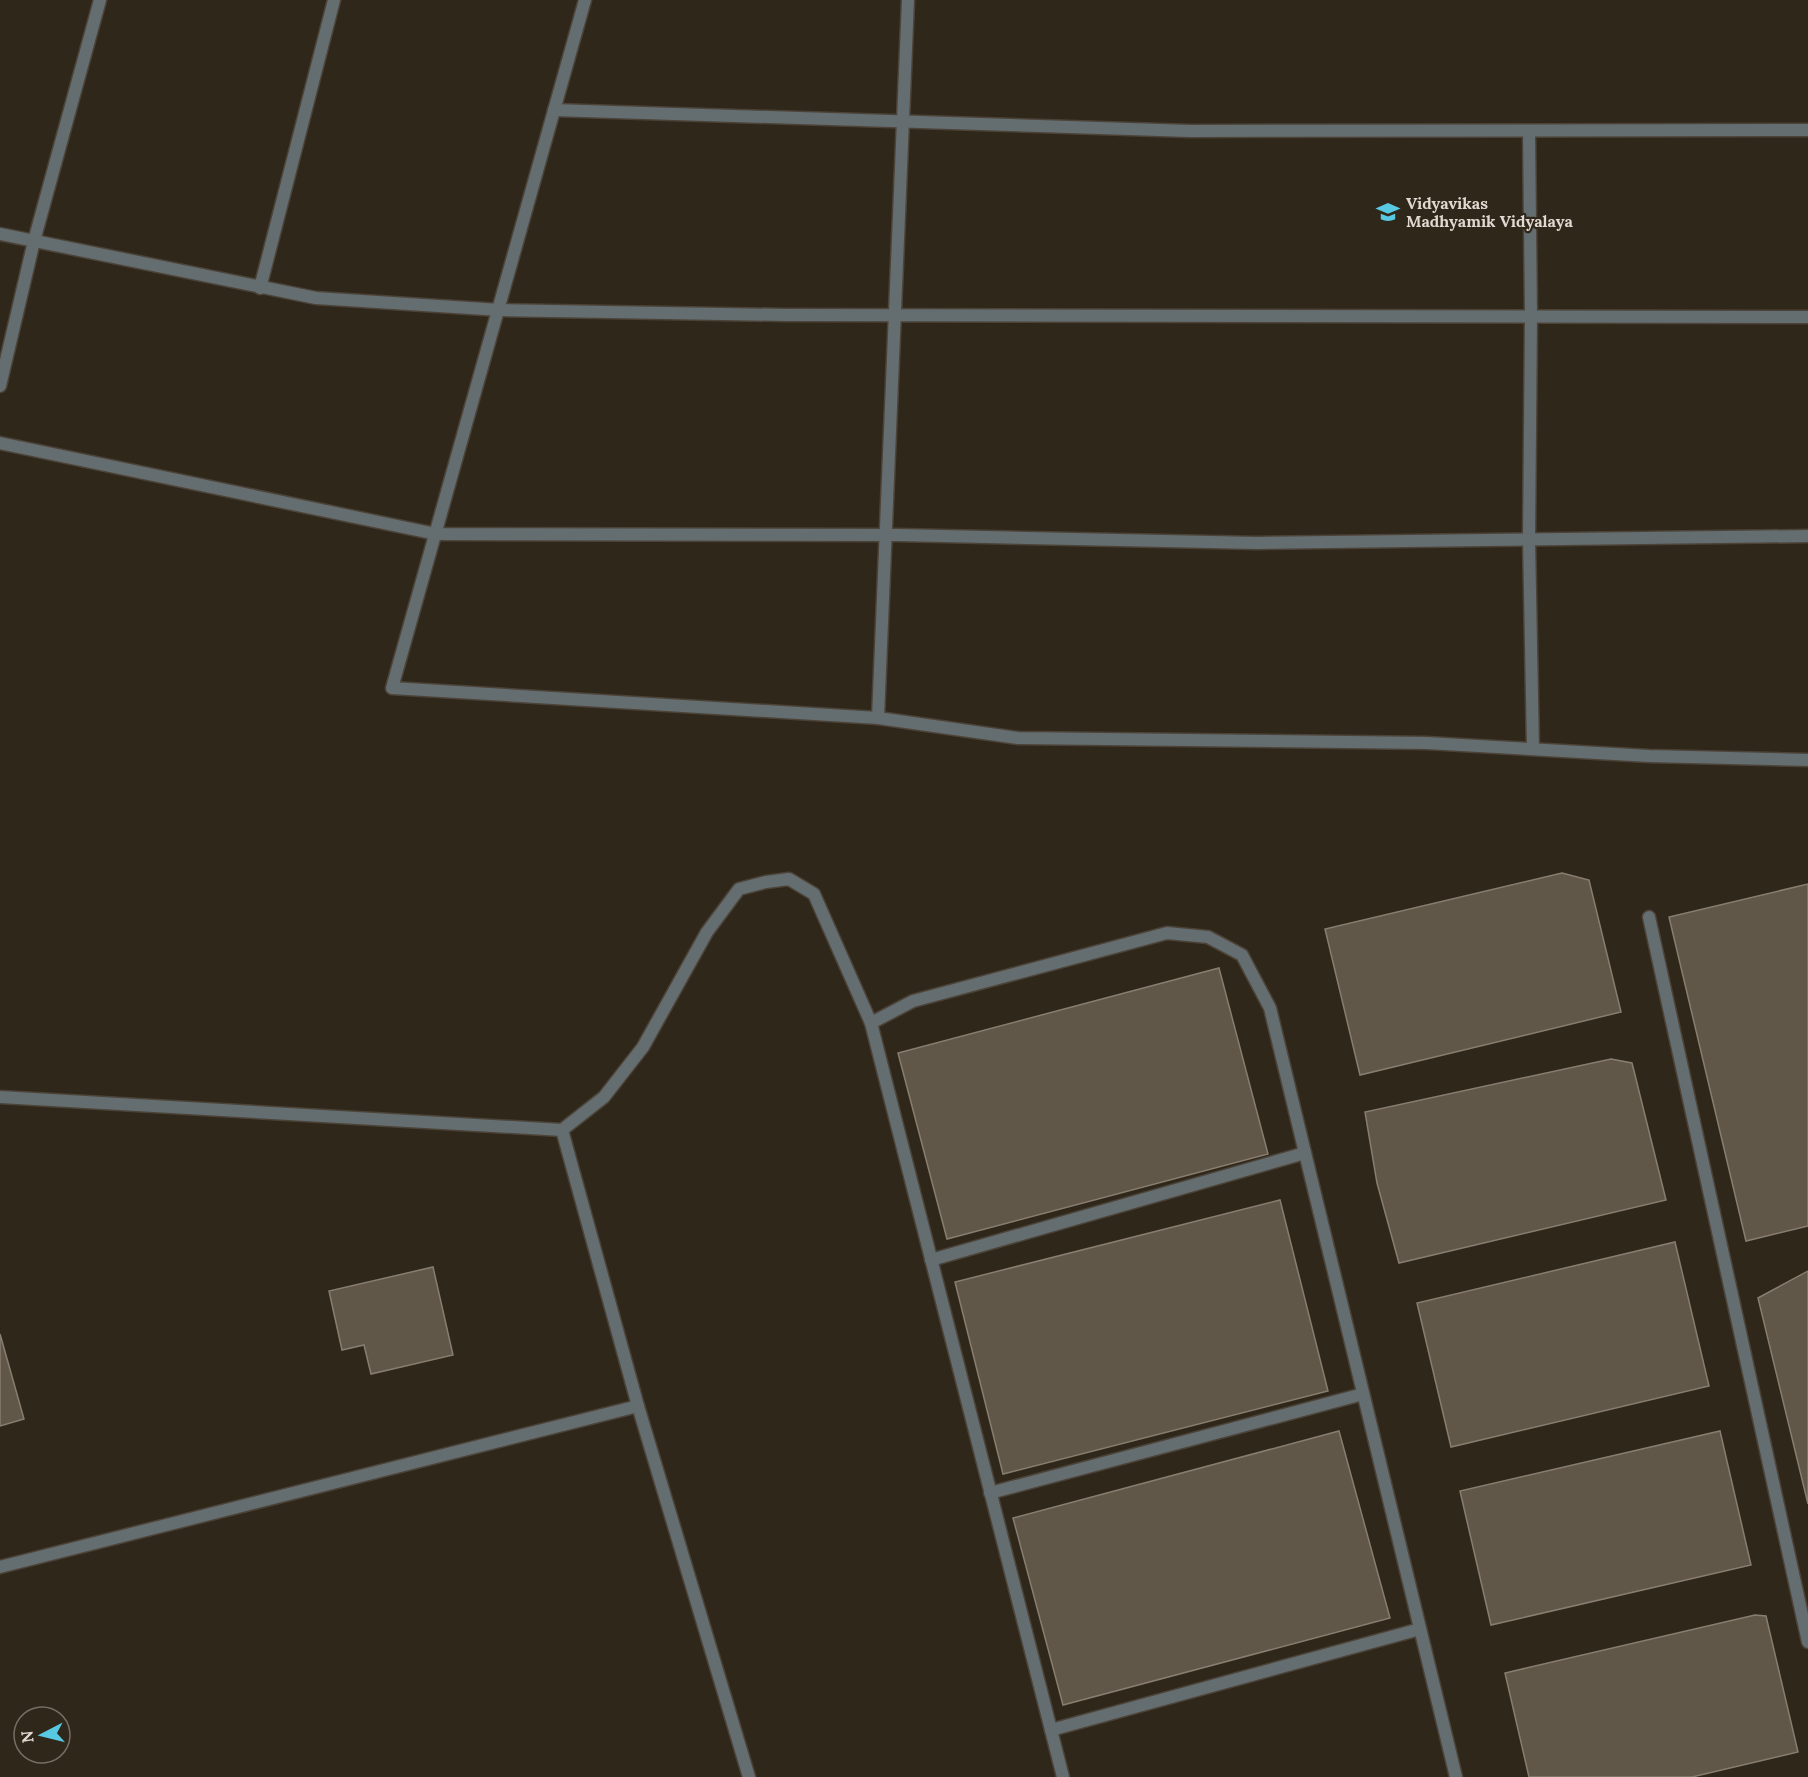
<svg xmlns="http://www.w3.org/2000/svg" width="1808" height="1777" font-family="Lora,serif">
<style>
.building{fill:#605749;stroke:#887e6f;stroke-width:1.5}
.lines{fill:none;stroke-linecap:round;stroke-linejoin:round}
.service-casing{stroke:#4c4338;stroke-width:15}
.minor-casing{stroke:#4c4338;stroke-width:15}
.service{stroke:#646d6f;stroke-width:12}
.minor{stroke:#646d6f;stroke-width:12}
.labels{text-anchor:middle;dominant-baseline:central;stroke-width:4.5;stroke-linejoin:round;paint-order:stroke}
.poi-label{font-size:16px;font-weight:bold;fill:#dfd9d1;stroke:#30271b;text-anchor:start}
</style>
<rect width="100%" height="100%" fill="#30271b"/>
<g class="building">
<polygon points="1562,873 1589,880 1621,1012 1360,1075 1325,929"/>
<polygon points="1808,884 1808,1226 1746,1241 1669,917"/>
<polygon points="1219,968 1268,1154 947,1239 898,1053"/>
<polygon points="1611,1059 1632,1063 1666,1200 1399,1263 1377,1183 1365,1112"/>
<polygon points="1280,1200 1328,1391 1003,1474 955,1282"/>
<polygon points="1675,1242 1709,1386 1451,1447 1417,1303"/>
<polygon points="433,1267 453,1355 371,1374 364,1345 342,1350 329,1291"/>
<polygon points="1808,1271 1808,1504 1758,1298"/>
<polygon points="0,1334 24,1419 0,1426"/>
<polygon points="1339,1431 1390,1618 1063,1705 1013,1518"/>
<polygon points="1720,1431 1751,1565 1491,1625 1460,1491"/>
<polygon points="1755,1615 1766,1616 1798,1752 1692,1777 1529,1777 1505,1673"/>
</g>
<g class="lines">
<g class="service-casing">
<g id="service">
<polyline points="1649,917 1808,1642"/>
<polyline points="562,1130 604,1097 643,1047 707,932 739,889 766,882 789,879 814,894 871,1023"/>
<polyline points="931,1260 1305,1153"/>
<polyline points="990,1493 1363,1394"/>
<polyline points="0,1567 638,1406"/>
<polyline points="1051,1730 1420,1629"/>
<polyline points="1063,1777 871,1023 913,1001 1167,933 1208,937 1242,955 1270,1008 1456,1777"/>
</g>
</g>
<g class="minor-casing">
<g id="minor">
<polyline points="585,0 392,688 878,718 1018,738 1427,743 1649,756 1808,760"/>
<polyline points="554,110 1190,131 1808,130"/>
<polyline points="1529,132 1531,316 1529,540 1533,749"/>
<polyline points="0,234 316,298 500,310 785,315 1808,317"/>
<polyline points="260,288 334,0"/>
<polyline points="0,386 34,241 100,0"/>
<polyline points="0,443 436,534 898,535 1256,543 1808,536"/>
<polyline points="878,718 908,0"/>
<polyline points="0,1097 562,1130 638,1406 749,1777"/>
</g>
</g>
<use href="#service" class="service"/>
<use href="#minor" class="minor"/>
</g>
<defs>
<g id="university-bare" transform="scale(1.8)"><path d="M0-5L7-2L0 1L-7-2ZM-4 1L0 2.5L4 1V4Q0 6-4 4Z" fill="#58c9e3" stroke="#30271b" stroke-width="2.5" paint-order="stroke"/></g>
</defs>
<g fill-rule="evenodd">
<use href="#university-bare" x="1388" y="212"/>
</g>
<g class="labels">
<g class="poi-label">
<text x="1406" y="203">Vidyavikas<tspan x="1406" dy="18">Madhyamik Vidyalaya</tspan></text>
</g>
</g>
<g transform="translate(42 1735) rotate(263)"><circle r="28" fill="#30271b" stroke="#766e64" stroke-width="1.5"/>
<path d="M0-4.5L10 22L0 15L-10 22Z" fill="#58c9e3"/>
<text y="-9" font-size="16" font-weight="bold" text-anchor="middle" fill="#dfd9d1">N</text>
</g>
</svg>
